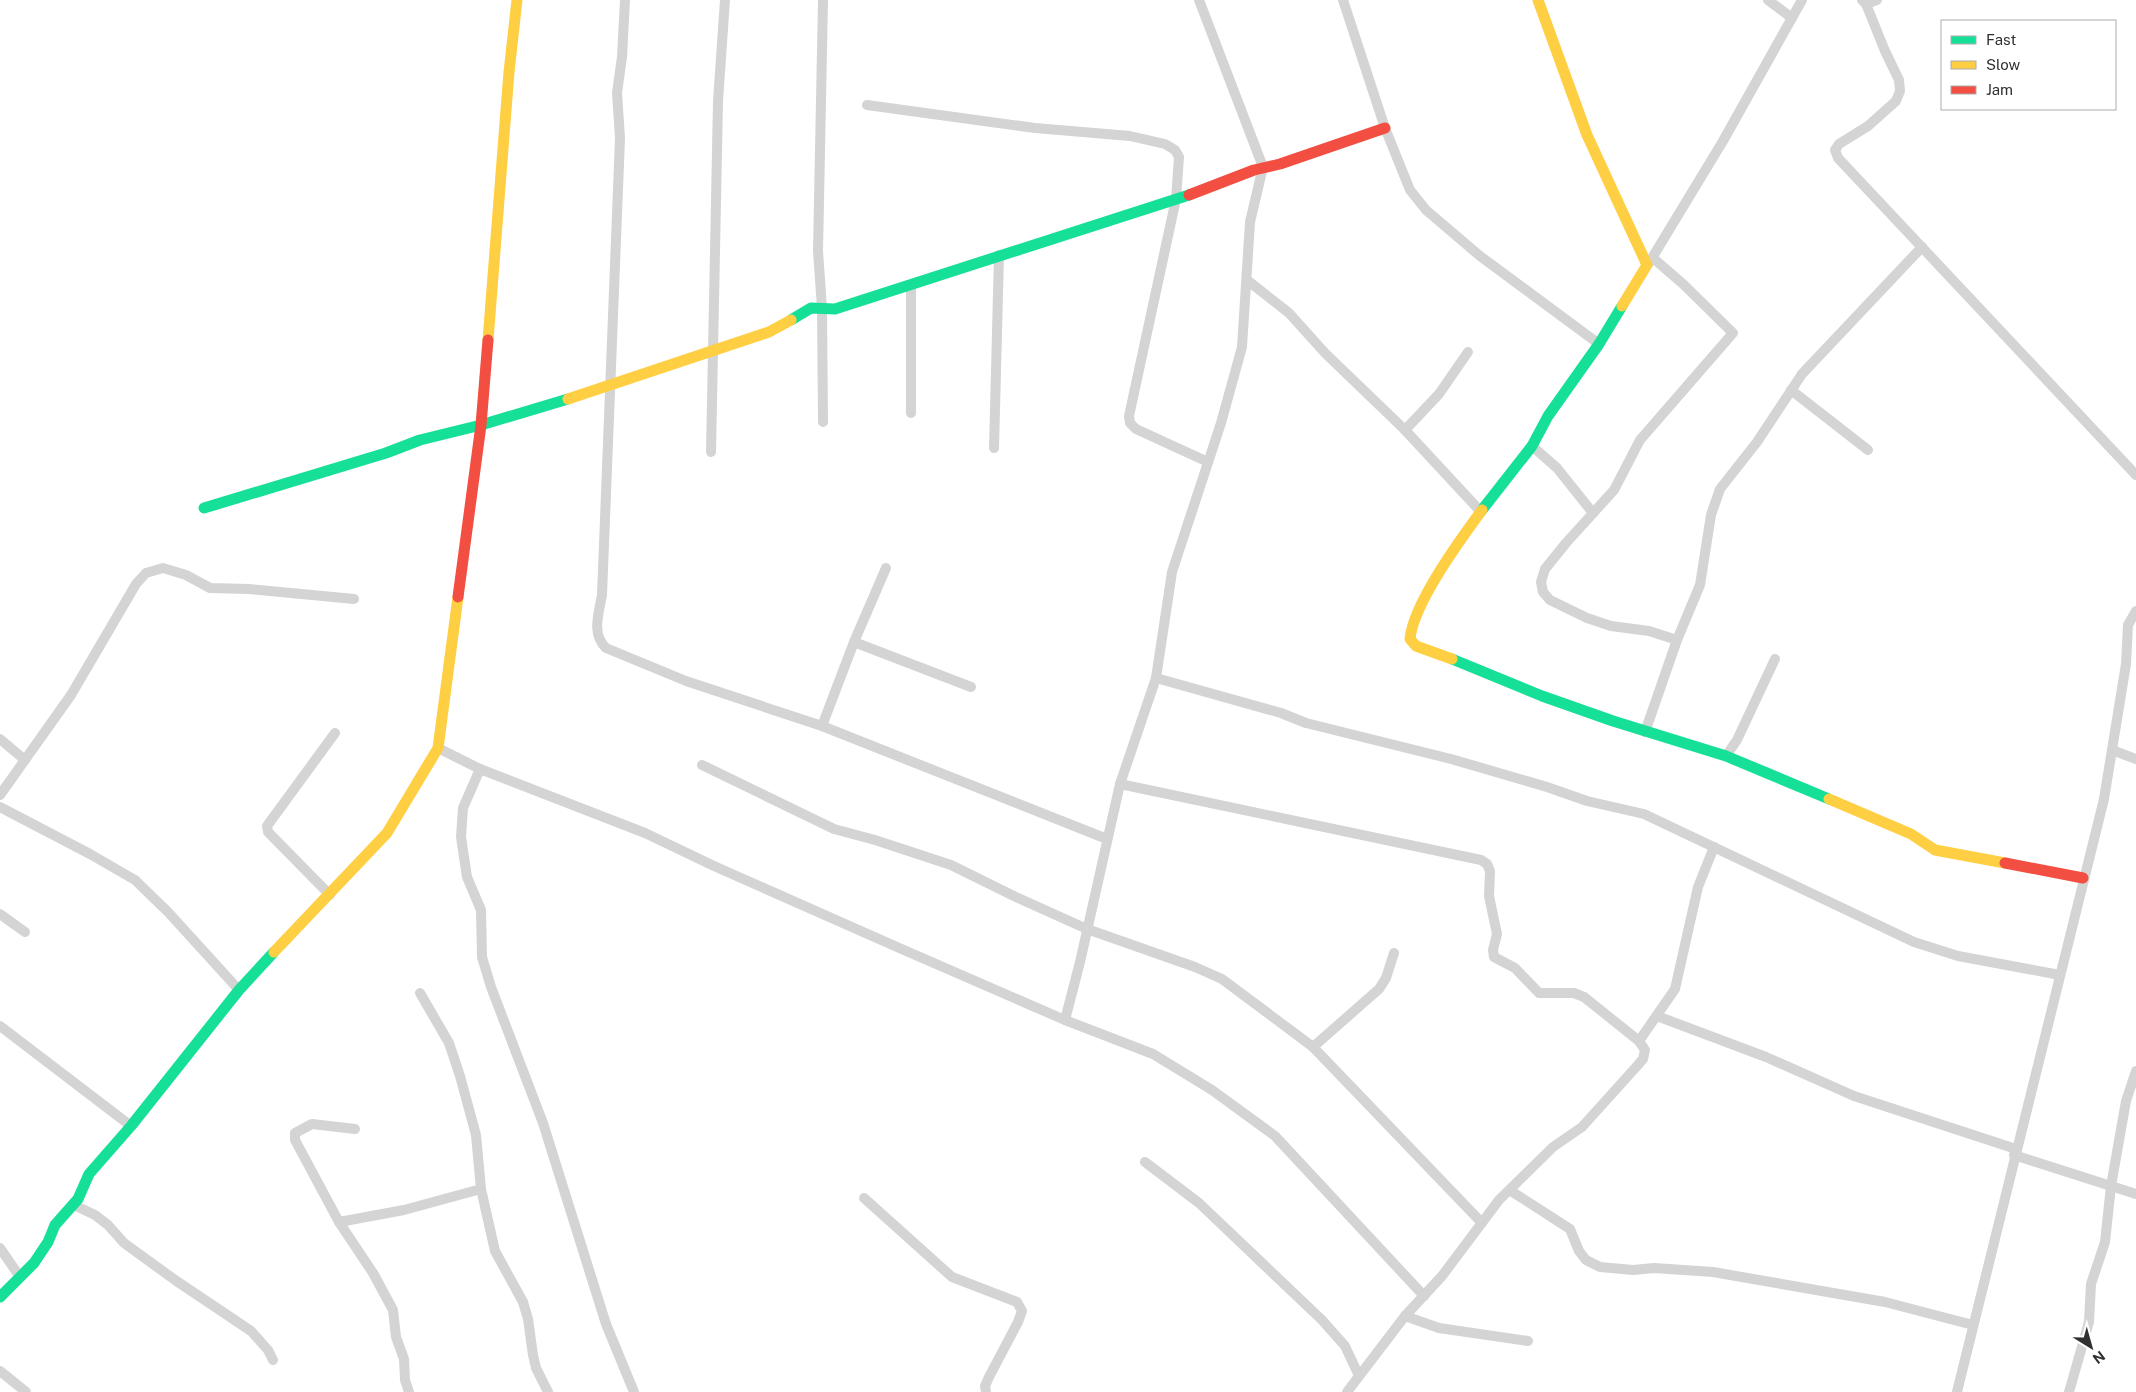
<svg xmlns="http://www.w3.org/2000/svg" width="2136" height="1392" font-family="'Public Sans',sans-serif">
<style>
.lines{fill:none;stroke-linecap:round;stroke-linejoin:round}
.street{stroke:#d4d4d4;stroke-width:10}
.fast{stroke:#16e098;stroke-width:11}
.slow{stroke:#ffcf43;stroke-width:11}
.jam{stroke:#f24e42;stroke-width:11}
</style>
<rect width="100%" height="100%" fill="#fff"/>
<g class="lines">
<g class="street">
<path d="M625 0 622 57 617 93 620 138 602 595C599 613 591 634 606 648L686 681 822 726 1107 839"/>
<polyline points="823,0 818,251 822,308 823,422"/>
<polyline points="1343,0 1385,128 1410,190 1426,210 1480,256 1599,344"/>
<polyline points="1768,0 1792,18"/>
<polyline points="1862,0 1866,4 1885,51 1899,80 1900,91 1896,101 1868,126 1839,144 1835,150 1838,158 2136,475"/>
<polyline points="1866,4 1877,0"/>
<polyline points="867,105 1035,128 1130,136 1165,144 1175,150 1179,157 1176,199 1129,416 1130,423 1136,429 1208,462"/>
<polyline points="1653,258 1683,284 1733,333 1640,440 1614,490 1566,543 1545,569 1541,582 1543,592 1550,600 1587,618 1611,626 1649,631 1677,640"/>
<polyline points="1649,263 1723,141 1802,0"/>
<polyline points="1247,280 1289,313 1325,353 1405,430 1481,512"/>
<polyline points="911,285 911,413"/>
<polyline points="1791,390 1868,450"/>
<polyline points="1405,430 1439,394 1468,352"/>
<polyline points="1532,446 1557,468 1593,513"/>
<polyline points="994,448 999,255"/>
<polyline points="711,452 718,101 725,0"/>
<polyline points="854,642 971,687"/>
<polyline points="1156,678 1281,713 1306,723 1451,759 1547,787 1587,801 1644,814 1914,942 1958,956 2060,975"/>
<polyline points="822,726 854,642 886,568"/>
<polyline points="1645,732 1677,640 1700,585 1711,515 1720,489 1757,442 1802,374 1922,247"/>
<polyline points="0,739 25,760"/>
<polyline points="438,748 480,769 645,833 714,866 897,947 1065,1020 1153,1054 1212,1090 1275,1136 1424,1296"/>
<polyline points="2112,750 2136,759"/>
<polyline points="1726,756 1737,740 1775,659"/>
<polyline points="702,765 834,829 875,840 951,865 1016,897 1087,929 1195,967 1222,979 1313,1047 1482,1223"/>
<polyline points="480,769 463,808 461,837 467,877 481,910 482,957 491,987 543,1123 606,1324 634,1392"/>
<polyline points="1120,784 1481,860 1487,864 1490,871 1489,896 1497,934 1493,950 1494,957 1515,968 1539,993 1574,993 1584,997 1639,1041 1645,1050 1643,1059 1637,1066 1582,1127 1553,1147 1499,1200 1442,1276 1405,1316 1347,1392"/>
<polyline points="0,795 71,695 136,584 146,573 163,568 186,575 210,588 249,589 354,599"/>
<polyline points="0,807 90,854 135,880 168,912 239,990"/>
<polyline points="330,895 268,832 267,826 335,733"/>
<polyline points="0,914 25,932"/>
<polyline points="420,993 449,1043 460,1076 476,1135 481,1189 495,1251 523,1302 528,1319 533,1355 536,1368 548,1392"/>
<polyline points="1657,1016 1766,1057 1854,1096 2016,1149"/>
<polyline points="1065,1020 1080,962 1120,784 1156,678 1172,572 1221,423 1242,347 1250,222 1263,167 1199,0"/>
<polyline points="0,1026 131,1126"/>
<polyline points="1639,1041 1675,989 1698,887 1714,847"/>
<polyline points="1313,1047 1379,989 1386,978 1394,953"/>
<polyline points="355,1129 312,1124 295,1133 295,1140 339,1222 373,1273 393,1310 396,1337 404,1359 405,1380 409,1392"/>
<polyline points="2014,1155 2136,1194"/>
<polyline points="1145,1162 1199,1203 1322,1320 1345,1346 1359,1376"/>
<polyline points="1511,1191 1570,1229 1579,1251 1586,1260 1600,1267 1633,1270 1654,1268 1713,1272 1885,1302 1973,1325"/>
<polyline points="864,1198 952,1277 1017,1302 1022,1311 1018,1322 989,1377 985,1386 986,1392"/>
<polyline points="74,1205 95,1215 108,1225 124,1243 175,1280 251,1331 268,1350 273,1360"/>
<polyline points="339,1222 404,1210 481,1189"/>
<polyline points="0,1248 20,1277"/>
<polyline points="1405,1316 1439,1328 1528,1341"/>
<polyline points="0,1371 26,1392"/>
<polyline points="1957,1392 2104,799 2126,664 2128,625 2136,611"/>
<polyline points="2069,1392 2089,1322 2091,1284 2105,1242 2111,1186 2126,1101 2136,1071"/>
</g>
<g class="fast">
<polyline points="791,320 811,308 835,309 1189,195"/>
<polyline points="204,508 386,453 420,440 481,425 568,399"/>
<polyline points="1482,510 1532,446 1548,416 1599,344 1622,306"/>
<polyline points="1452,659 1542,696 1613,721 1726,756 1829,799"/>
<polyline points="0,1297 34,1263 48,1242 55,1225 78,1199 89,1174 131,1126 239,990 274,952"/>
</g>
<g class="slow">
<polyline points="1538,0 1587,135 1647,265 1622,306"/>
<polyline points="488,340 509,72 517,0"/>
<polyline points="568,399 769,332 791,320"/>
<path d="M1452 659 1416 646 1410 639C1413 604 1460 540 1482 510"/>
<polyline points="1829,799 1911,834 1935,850 2005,863"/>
<polyline points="274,952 387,833 438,748 458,597"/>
</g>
<g class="jam">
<polyline points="1189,195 1254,170 1280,164 1385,128"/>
<polyline points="458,597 481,425 488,340"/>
<polyline points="2005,863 2083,878"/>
</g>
</g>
<rect x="1941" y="20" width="175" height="90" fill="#ffffff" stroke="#acacac"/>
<rect x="1951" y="36" width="25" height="8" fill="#16e098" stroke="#acacac"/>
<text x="1986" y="45" font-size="15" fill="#303030">Fast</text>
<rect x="1951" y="61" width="25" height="8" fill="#ffcf43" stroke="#acacac"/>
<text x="1986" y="70" font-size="15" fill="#303030">Slow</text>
<rect x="1951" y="86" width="25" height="8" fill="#f24e42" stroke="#acacac"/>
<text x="1986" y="95" font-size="15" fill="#303030">Jam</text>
<g transform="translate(2091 1347) rotate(143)" stroke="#ffffff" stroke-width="4" paint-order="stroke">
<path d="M0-4L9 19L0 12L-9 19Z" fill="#303030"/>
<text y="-8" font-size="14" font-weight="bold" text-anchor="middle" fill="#303030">N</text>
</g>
</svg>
